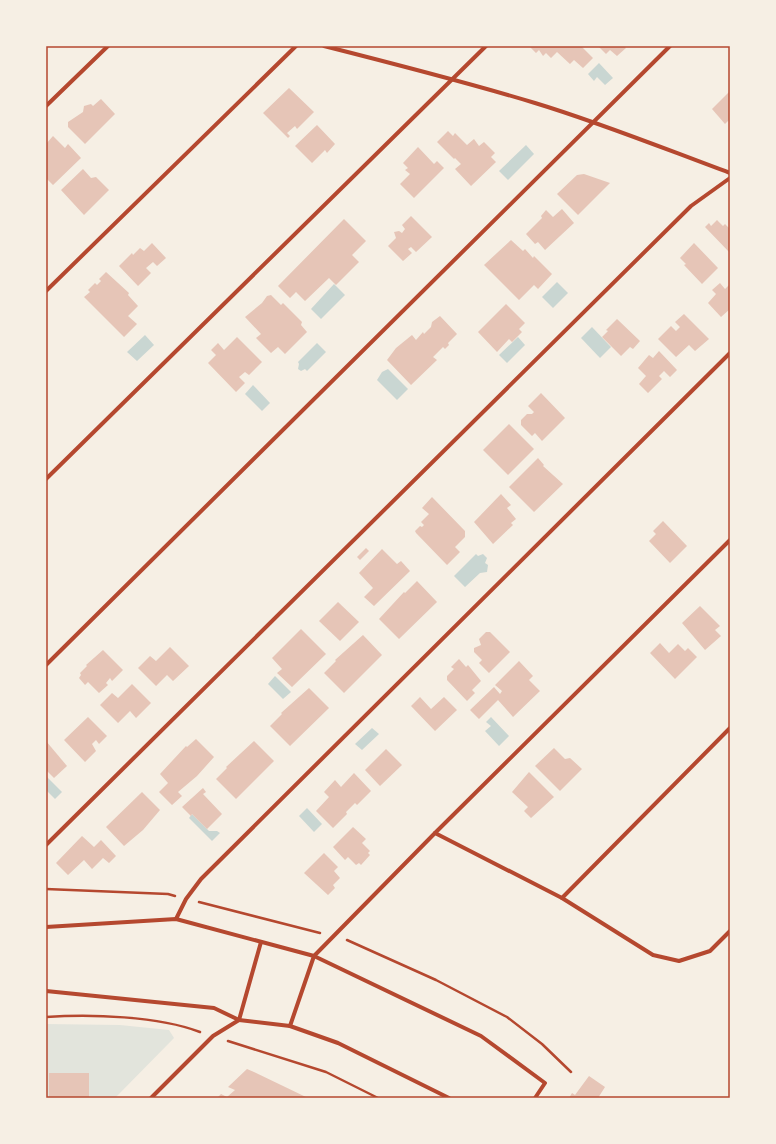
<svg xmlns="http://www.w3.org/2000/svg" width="776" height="1144" font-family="'Sofia Sans Condensed',sans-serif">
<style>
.green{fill:#e2e4dc}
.water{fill:#c9d6d2}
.building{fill:#e6c5b7}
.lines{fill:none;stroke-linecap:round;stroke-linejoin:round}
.path{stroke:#b5482f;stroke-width:2.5}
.minor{stroke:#b5482f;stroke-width:4}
.neatline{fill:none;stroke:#b5482f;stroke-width:1.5}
</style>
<rect width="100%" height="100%" fill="#f6efe4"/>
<polygon class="green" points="46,1024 120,1025 169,1030 174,1038 115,1098 46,1098"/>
<g class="water">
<polygon points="599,63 613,78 605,85 597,77 594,81 588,74"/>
<polygon points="526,145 534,154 508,180 499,171"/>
<polygon points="557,282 568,293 553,308 542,297"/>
<polygon points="334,284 345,295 321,319 311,309"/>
<polygon points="592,327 611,347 600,358 581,338"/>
<polygon points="145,335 154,345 137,361 127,352"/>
<polygon points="518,337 525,345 507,363 499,355"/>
<polygon points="317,343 326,352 307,371 305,369 301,371 298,369 299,364 298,362"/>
<polygon points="388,369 408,389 397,400 377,380 382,372"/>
<polygon points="253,385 270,403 262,411 245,394"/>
<polygon points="476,554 478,556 483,554 487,558 485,563 488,565 487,572 480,573 465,587 454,576"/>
<polygon points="275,676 291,692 283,699 268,684"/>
<polygon points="491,717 509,736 499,746 485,731 491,726 486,722"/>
<polygon points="372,728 379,734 362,750 355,744"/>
<polygon points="46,776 62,792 55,799 46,790"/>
<polygon points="307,808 322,824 314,832 299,816"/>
<polygon points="192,814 209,831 217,831 220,833 212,841 189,818"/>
</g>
<g class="building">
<polygon points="529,46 581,46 593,58 583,68 574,60 570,64 557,52 551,58 546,53 543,56 539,50 536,53"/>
<polygon points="598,46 624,46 626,48 617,56 610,50 606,54"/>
<polygon points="289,88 314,112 297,129 295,126 287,133 290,136 288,138 263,113"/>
<polygon points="730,91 730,119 725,124 712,109"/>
<polygon points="101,99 115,114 85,144 68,127 68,122 83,112 84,106 91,104 93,106"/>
<polygon points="317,125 335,144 327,153 325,150 312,163 295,146"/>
<polygon points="448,131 453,136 455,133 467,145 474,139 479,146 484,142 495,153 491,157 496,162 471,186 455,169 461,164 455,158 454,159 437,142"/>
<polygon points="53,136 65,148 68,144 81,158 53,185 46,178 46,144"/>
<polygon points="418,147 434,164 437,161 444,168 414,198 400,184 410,174 405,170 408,168 403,163"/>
<polygon points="83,169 91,178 96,177 109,190 84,215 61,190"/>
<polygon points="584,174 610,183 578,215 557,194 577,175"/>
<polygon points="562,209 574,223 545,250 538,242 535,244 526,234 542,218 541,216 546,210 553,217"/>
<polygon points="411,216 432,237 416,252 411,247 408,249 412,253 403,261 388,246 396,238 394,232 399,231 402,233 405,229 402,225"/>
<polygon points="344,219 366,241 352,255 359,262 336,285 329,278 305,301 296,292 290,298 278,286"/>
<polygon points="717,220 723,226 725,224 730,229 730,253 705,227 709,223 711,226"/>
<polygon points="511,240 523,251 525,249 533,258 534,256 552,274 538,289 534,285 519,300 484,265"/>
<polygon points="152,243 166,258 157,266 153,262 146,268 151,273 138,286 119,266 132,253 133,255 140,248 144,251"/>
<polygon points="694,243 718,268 702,284 684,265 686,264 680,258"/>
<polygon points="106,272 129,293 128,295 138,306 128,316 137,324 124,337 84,297 90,292 88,290 95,283 97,285 101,281 99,279"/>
<polygon points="720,283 725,289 730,284 730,309 721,317 708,303 716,294 712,290"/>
<polygon points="271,295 281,305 283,303 302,322 301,325 307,332 285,354 278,347 271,353 256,338 261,334 245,317 262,303 267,296"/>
<polygon points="506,304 525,323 519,329 522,332 512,342 509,339 497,352 478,332"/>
<polygon points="684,314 709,339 695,351 689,345 676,357 658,339 671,326 676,331 680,327 675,322"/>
<polygon points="440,316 457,334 448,343 449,345 445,349 443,347 433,357 437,360 411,385 387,360 396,348 412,335 416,340 423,332 424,334 431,327 432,322"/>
<polygon points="617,319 640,341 633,349 630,347 621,356 602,337 608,331 606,330"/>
<polygon points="237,337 262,362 249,375 245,372 239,377 245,383 236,392 208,363 216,355 211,350 218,343 224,350"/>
<polygon points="659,351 677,370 670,377 664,371 659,376 662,379 648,393 639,384 646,376 638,368 649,355 653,358"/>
<polygon points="541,393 565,418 542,441 535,433 532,436 521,425 521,420 527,414 532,414 534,412 528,406"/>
<polygon points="509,424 534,449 508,475 483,450"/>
<polygon points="538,458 544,465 543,466 563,484 534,512 509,487"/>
<polygon points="501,494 511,505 507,508 516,519 511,523 513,525 493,544 474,522"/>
<polygon points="432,497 465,531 465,537 455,547 460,552 447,565 416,533 415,531 420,526 422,527 424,525 421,522 429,514 422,508"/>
<polygon points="663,521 687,546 670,563 649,541 656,534 653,531"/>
<polygon points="366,548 369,551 360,560 357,557"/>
<polygon points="382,549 397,564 401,561 410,571 374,606 364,597 373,588 359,573"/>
<polygon points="417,581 437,602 399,639 379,619 404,592 405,593"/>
<polygon points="338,602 359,622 340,641 319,621"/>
<polygon points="700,606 720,626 715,630 721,636 705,650 682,623"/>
<polygon points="301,629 326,654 292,687 277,673 282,669 272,658"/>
<polygon points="486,632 490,632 510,652 489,673 479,663 482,660 474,652 474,648 481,645 479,639"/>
<polygon points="363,635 382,655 344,693 324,673 336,661 335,660"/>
<polygon points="660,643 669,653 678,644 685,651 688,648 697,657 675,679 650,653"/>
<polygon points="170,647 189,666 173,681 167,675 156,686 138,668 150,656 156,661"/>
<polygon points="103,650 123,670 112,681 110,678 106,683 108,685 99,693 88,682 85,685 79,678 81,675 80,673 87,666 86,665"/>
<polygon points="459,659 466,667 468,665 481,681 472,690 475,693 467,701 447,680 447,676 454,669 451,667"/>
<polygon points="519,661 533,676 529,680 540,691 513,717 498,700 479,719 470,710 494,687 500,694 502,691 495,685"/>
<polygon points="132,684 151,703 136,718 130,711 118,723 100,705 112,693 118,698"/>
<polygon points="309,688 329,708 290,746 270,726 282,714 281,713"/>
<polygon points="420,697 431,709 444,697 457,710 435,731 411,706"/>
<polygon points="88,717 107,736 99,744 96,740 92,744 96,751 85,762 64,740"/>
<polygon points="196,739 214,757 197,776 178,792 182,796 172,805 159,792 168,783 160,774 186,746 187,747"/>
<polygon points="46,741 67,766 54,778 46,770"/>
<polygon points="254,741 274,761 236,799 216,779 227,768 226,767"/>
<polygon points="554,748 565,759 570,758 582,769 560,791 535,766"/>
<polygon points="386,749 402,765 380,786 365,770"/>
<polygon points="529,772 554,797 531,818 524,811 528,807 512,792"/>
<polygon points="354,773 371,791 357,805 355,803 346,812 347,814 333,828 316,811 329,797 324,792 335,780 341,787"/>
<polygon points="203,788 206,792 203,794 222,814 207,829 192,814 191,816 182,807"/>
<polygon points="142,792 160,810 143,830 124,846 106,827"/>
<polygon points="353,827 366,839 362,843 370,851 368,853 370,855 361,865 359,863 356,865 348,857 345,860 333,847"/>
<polygon points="82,836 94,847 101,840 116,856 109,863 103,858 92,869 84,860 68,875 56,863"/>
<polygon points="324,853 338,867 334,871 340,878 333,885 335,888 328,895 304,873"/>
<polygon points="247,1069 254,1072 308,1098 217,1098 221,1094 227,1097 235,1090 228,1087"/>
<rect x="49" y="1073" width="40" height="25"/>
<polygon points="589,1076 605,1087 598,1098 569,1098 572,1093 575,1095"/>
</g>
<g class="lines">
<g class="path">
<polyline points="46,889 168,894 175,896"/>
<polyline points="199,902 320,933"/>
<polyline points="347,940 436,980 507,1017 542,1044 571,1072"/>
<path d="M46 1017C91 1014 158 1016 200 1032"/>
<polyline points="228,1041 326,1072 378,1098"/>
</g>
<g class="minor">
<path d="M324 46C395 64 466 82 535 103 601 123 665 149 730 173"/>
<polyline points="46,106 108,46"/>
<polyline points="46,291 296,46"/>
<polyline points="46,479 486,46"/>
<polyline points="46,665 670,46"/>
<polyline points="435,833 562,898 653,955 679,961 710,951 730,931"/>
<polyline points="46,845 691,206 730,178"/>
<polyline points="562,898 730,728"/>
<polyline points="176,919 186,899 201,879 730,353"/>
<polyline points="46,927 176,919 314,956 481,1036 545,1083 535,1098"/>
<polyline points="46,991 214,1008 239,1020 290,1026 338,1043 449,1098"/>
<polyline points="290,1026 314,956 435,833 730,540"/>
<polyline points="151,1098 213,1036 239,1020 261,942"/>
</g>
</g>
<rect width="776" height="1144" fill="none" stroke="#f6efe4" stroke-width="94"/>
<rect x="47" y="47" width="682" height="1050" class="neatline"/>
</svg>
